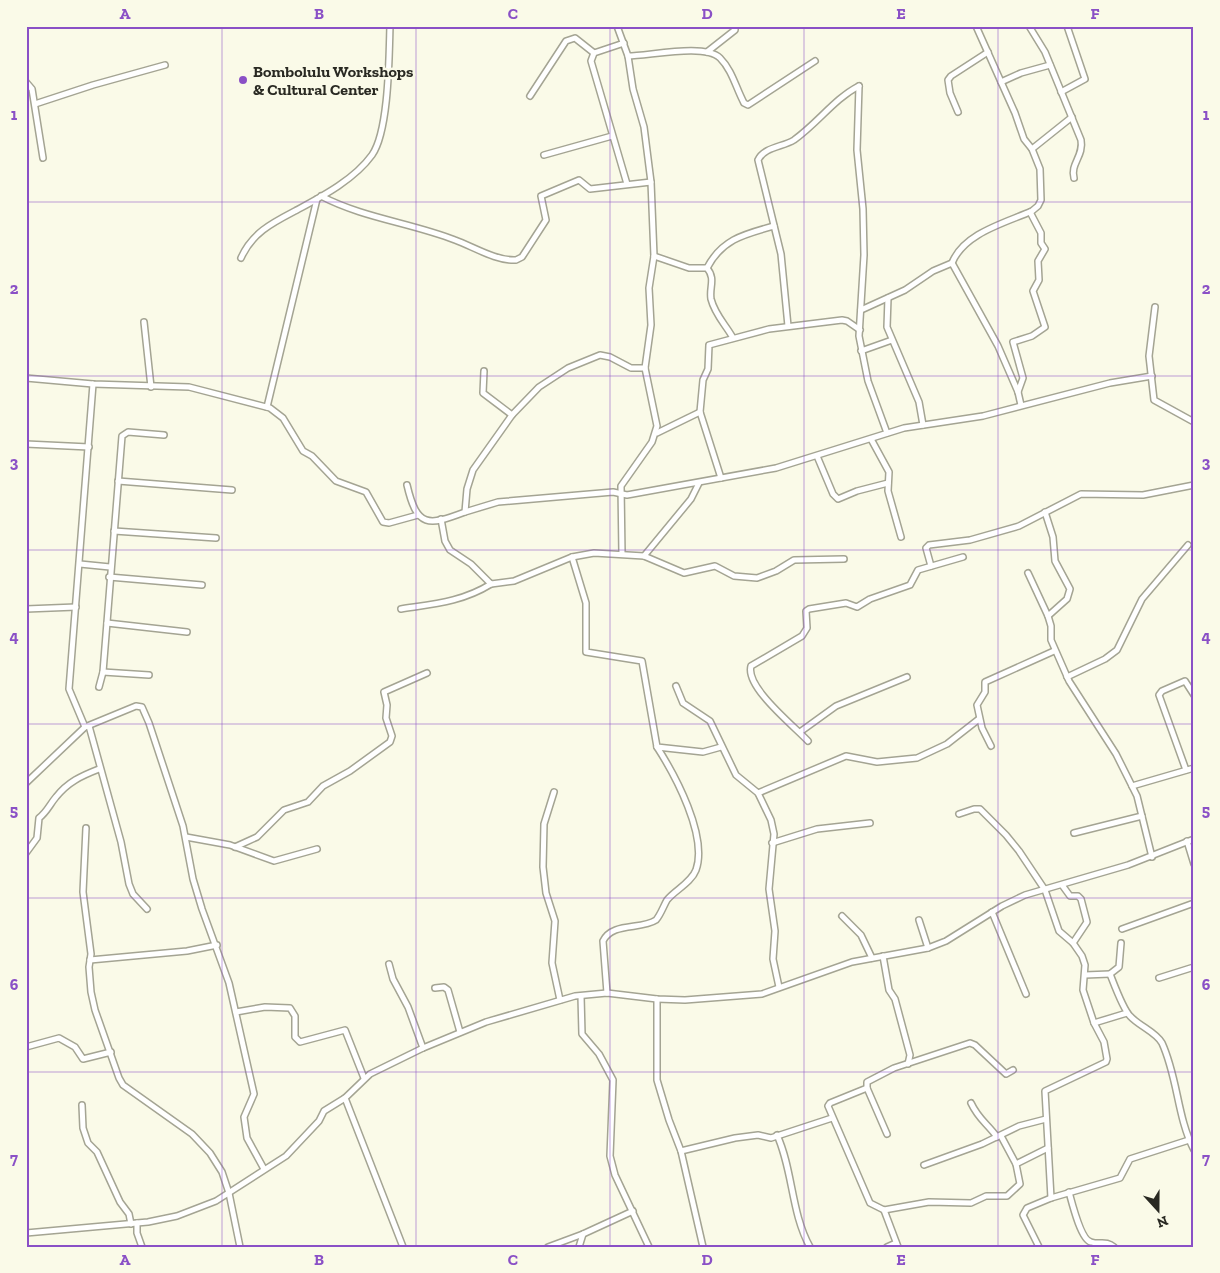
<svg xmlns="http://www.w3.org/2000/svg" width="1220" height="1273" font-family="'Zilla Slab',serif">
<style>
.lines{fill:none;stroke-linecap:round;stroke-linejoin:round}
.minor-casing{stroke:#a4a493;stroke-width:8}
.minor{stroke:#fff;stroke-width:5}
.grid{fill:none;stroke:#8a50c6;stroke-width:1;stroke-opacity:0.55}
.poi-dot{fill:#8a50c6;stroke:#fafae8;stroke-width:2}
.labels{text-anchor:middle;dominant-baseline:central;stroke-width:5;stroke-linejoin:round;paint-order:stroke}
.poi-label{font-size:16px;font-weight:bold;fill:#292922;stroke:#fafae8;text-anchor:start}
.neatline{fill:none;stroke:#8a50c6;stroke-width:2}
.grid-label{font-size:16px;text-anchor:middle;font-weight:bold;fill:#8a50c6}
</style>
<rect width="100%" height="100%" fill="#fafae8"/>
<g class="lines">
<g class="minor-casing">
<g id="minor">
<polyline points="617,26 628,56 633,89 644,127 651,182 654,256 649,288 651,325 645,368 657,426 652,442 621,486 622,554"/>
<path d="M1029 26 1045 52 1081 140C1084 156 1070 164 1074 178"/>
<polyline points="624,43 594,53 591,61 627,184"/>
<polyline points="707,52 735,30 735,26"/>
<path d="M628 56C649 56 705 43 720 58 732 70 736 88 744 103L748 105 815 61"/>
<polyline points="26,82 32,89 43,158"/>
<polyline points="1001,82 1021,73 1050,65"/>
<polyline points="859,86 857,150 863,209 864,255 859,336 868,381 887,433"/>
<polyline points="1061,92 1085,79 1067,26"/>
<polyline points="530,96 566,41 575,38 594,53"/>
<polyline points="35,104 93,85 165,65"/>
<polyline points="958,112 950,93 948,80 951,76 988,52"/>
<polyline points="1032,149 1072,117"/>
<polyline points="544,155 612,136"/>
<path d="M321 196C363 218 412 223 455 240 474 247 496 261 516 260L522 257 546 220 541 196 579 180 590 189 651 182"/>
<path d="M654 256 689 268H707C716 279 709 287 711 299 715 315 726 325 733 338"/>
<path d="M241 258C252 233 272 223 295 211 321 197 354 180 372 155 389 131 389 56 390 26"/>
<path d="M952 263C964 233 1005 223 1032 211L1038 206 1041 200 1040 169 1032 149 1024 139 1015 113 976 26"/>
<path d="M707 268C722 239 745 234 774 226"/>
<polyline points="888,298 887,327 919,402 923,425"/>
<polyline points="1155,307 1149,356 1154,400 1194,422"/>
<polyline points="861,310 905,290 933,271 952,263 998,346 1018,392 1021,405"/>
<polyline points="144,322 151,387"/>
<path d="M788 326 781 254 758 160C764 147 783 147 794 140 818 123 834 99 859 86"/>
<polyline points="861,351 892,340"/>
<polyline points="484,371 483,393 512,415"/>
<polyline points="26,378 93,384 189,387 270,408 283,418 303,451 312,456 336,481 366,492 383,522 389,523 418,515"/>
<polyline points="1018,392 1023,378 1013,342 1032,336 1045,327 1033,291 1039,280 1038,261 1045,249 1041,243 1041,233 1030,212"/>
<polyline points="267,407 317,199"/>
<polyline points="657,433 700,412"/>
<polyline points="871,439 889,472 888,491 901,537"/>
<polyline points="26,444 89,447"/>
<polyline points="817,456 833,494 838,499 857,491 888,483"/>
<polyline points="721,478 700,412 703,380 708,369 709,345 769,329 842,320 847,321 860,330"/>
<polyline points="118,481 232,490"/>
<path d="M407 485C417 528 428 526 465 512L467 489 473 470 512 415 539 387 568 368 600 355 610 357 631 368H645"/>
<polyline points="465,512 498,502 613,492 627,495 776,468 904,428 983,416 1110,383 1152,376"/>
<polyline points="1045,512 1053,537 1055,561 1070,589 1067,599 1048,616"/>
<polyline points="441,519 445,541 450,550 471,564 491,584 514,581 572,557 594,553 644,556 684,573 715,566 734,576 757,578 776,571 794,560 844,559"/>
<polyline points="114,531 216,538"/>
<polyline points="644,556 691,499 699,483"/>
<polyline points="572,557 586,603 586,652 642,661 657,747 703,752 721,747"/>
<polyline points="80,564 110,567"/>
<polyline points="931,566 926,548 929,545 970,540 1019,526 1081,494 1143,495 1194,485"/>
<polyline points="1028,573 1048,616 1051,626 1051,640 1069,681 1116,754 1137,796 1152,857"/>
<polyline points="109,577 202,585"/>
<polyline points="26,609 76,607"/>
<path d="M401 609C433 604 462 602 491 584"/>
<polyline points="107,623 187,632"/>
<polyline points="103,672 149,675"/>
<polyline points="1067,677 1105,659 1117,650 1142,599 1188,545"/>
<polyline points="676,686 683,703 710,721 736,775 758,793 771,820 774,834 769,889 775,931 773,959 779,987"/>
<polyline points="99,687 103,672 122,436 128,432 164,435"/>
<polyline points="89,726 121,842 129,884 133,894 147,909"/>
<polyline points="85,727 136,706 142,707 149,723 183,826 193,879 202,909 229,983 254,1094 244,1117 247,1138 264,1169"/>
<polyline points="800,732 836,706 907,677"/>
<path d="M808 741C794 726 745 687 751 666L802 636 807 628 806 611 809 609 846 603 857 607 870 599 910 585 918 570 963 557"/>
<polyline points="991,746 982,728 977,705 985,692 985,682 1054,651"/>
<polyline points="1186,770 1159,695 1162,691 1185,681 1194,695"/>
<polyline points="26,783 85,727 69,689 93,384"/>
<polyline points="1132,786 1194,768"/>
<polyline points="554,792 544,824 543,867 546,893 555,921 552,963 560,1000"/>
<polyline points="758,793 846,756 877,762 917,758 947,744 979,719"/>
<polyline points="959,814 974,809 980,809 1006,835 1019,851 1045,890 1059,931 1073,943 1082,956 1085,965 1083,990 1094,1023 1104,1042 1107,1059 1106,1062 1045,1091 1051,1198"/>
<polyline points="86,828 83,892 91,954 89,967 91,992 95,1010 119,1078 123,1085 192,1134 210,1153 222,1172 229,1193 240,1247"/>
<polyline points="1074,833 1142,816"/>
<polyline points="186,837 230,845 274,861 317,849"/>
<polyline points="1187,841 1194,864"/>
<polyline points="772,843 817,829 870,823"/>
<polyline points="235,847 257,837 284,810 308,802 323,786 350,771 390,742 392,736 386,718 387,705 384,692 427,673"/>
<path d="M26 853 37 838 39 818C47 812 50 804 56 797 68 782 81 776 99 769"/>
<polyline points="1062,885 1070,896 1078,896 1081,899 1087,922 1073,943"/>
<polyline points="992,912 1026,994"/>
<polyline points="842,916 861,935 872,958"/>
<polyline points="919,920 928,948"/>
<polyline points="1122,929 1194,903"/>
<path d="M1121 943 1119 967 1110 974C1114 984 1123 1009 1130 1016 1139 1026 1156 1032 1162 1043 1178 1078 1177 1117 1194 1150"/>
<polyline points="883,956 889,990 895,999 910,1055 908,1064"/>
<polyline points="90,960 187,951 217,945"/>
<polyline points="389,964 393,979 408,1007 423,1048"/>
<polyline points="1085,975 1110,974"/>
<polyline points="1159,978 1194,967"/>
<polyline points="435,988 444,987 448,990 460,1032"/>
<path d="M607 993 603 941C612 922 641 930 656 920 661 914 663 907 667 900 675 890 691 883 696 870 708 836 675 775 657 747"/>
<polyline points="581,996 582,1034 599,1054 613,1080 610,1156 615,1175 649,1247"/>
<polyline points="657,999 657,1080 669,1120 681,1151 703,1247"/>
<polyline points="236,1012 265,1007 290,1008 295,1016 295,1037 300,1042 345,1030 364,1078"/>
<polyline points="1094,1023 1127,1013"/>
<polyline points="26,1047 59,1038 75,1047 83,1059 111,1052"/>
<polyline points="1013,1070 1006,1074 975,1045 970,1043 894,1068 867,1082 867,1088 830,1103 828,1106 870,1203 884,1210 929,1202 971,1203 986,1196 1007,1196 1020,1184 1016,1164 1048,1148"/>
<polyline points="867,1088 887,1134"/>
<polyline points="345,1098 403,1247"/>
<path d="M971 1103C979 1120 987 1123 997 1137"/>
<polyline points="82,1105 83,1128 88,1143 97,1152 120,1202 129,1214 131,1224"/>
<path d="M777 1135C793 1170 791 1213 810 1247"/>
<polyline points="1001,1136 1016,1164"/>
<polyline points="681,1151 735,1138 758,1135 771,1138 832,1118"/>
<polyline points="924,1165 982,1144 1019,1126 1046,1119"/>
<path d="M1069 1192C1072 1203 1081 1240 1091 1242 1100 1245 1106 1240 1114 1247"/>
<polyline points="884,1210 898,1247"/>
<polyline points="137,1223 137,1233 142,1247"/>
<polyline points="26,1233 148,1222 177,1216 216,1201 286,1156 319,1121 324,1111 345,1098 370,1074 423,1048 486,1022 575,996 607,993 657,999 685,1000 762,994 852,962 928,948 946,941 1002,906 1025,895 1128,865 1194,839"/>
<polyline points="548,1247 583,1234 633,1211"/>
<polyline points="579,1247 583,1234"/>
<polyline points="887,1247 896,1243"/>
<polyline points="1039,1247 1023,1215 1027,1208 1051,1198 1120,1178 1130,1159 1189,1140"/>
</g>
</g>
<use href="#minor" class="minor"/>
</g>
<path class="grid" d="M222 26V1247M416 26V1247M610 26V1247M804 26V1247M998 26V1247M26 202H1194M26 376H1194M26 550H1194M26 724H1194M26 898H1194M26 1072H1194"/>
<circle class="poi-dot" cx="243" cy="80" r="5"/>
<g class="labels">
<g class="poi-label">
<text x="253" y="71">Bombolulu Workshops<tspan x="253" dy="18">&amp; Cultural Center</tspan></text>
</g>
</g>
<rect width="1220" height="1273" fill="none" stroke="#fafae8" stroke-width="55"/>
<g transform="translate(1158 1210) rotate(159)" stroke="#fafae8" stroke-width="4" paint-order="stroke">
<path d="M0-4L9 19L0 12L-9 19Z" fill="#292922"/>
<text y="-8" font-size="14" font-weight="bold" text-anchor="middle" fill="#292922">N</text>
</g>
<rect x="28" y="28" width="1164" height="1218" class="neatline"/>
<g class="grid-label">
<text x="125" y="19">A</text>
<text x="319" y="19">B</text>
<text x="513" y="19">C</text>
<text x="707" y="19">D</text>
<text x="901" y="19">E</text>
<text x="1095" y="19">F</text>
<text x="14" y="120">1</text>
<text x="1206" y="120">1</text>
<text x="14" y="294">2</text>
<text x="1206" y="294">2</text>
<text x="14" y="468">3</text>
<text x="1206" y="468">3</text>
<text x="14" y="642">4</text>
<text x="1206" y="642">4</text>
<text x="14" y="816">5</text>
<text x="1206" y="816">5</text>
<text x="14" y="990">6</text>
<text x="1206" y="990">6</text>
<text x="14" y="1164">7</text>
<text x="1206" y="1164">7</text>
<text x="125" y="1265">A</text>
<text x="319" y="1265">B</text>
<text x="513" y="1265">C</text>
<text x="707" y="1265">D</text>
<text x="901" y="1265">E</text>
<text x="1095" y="1265">F</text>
</g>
</svg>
